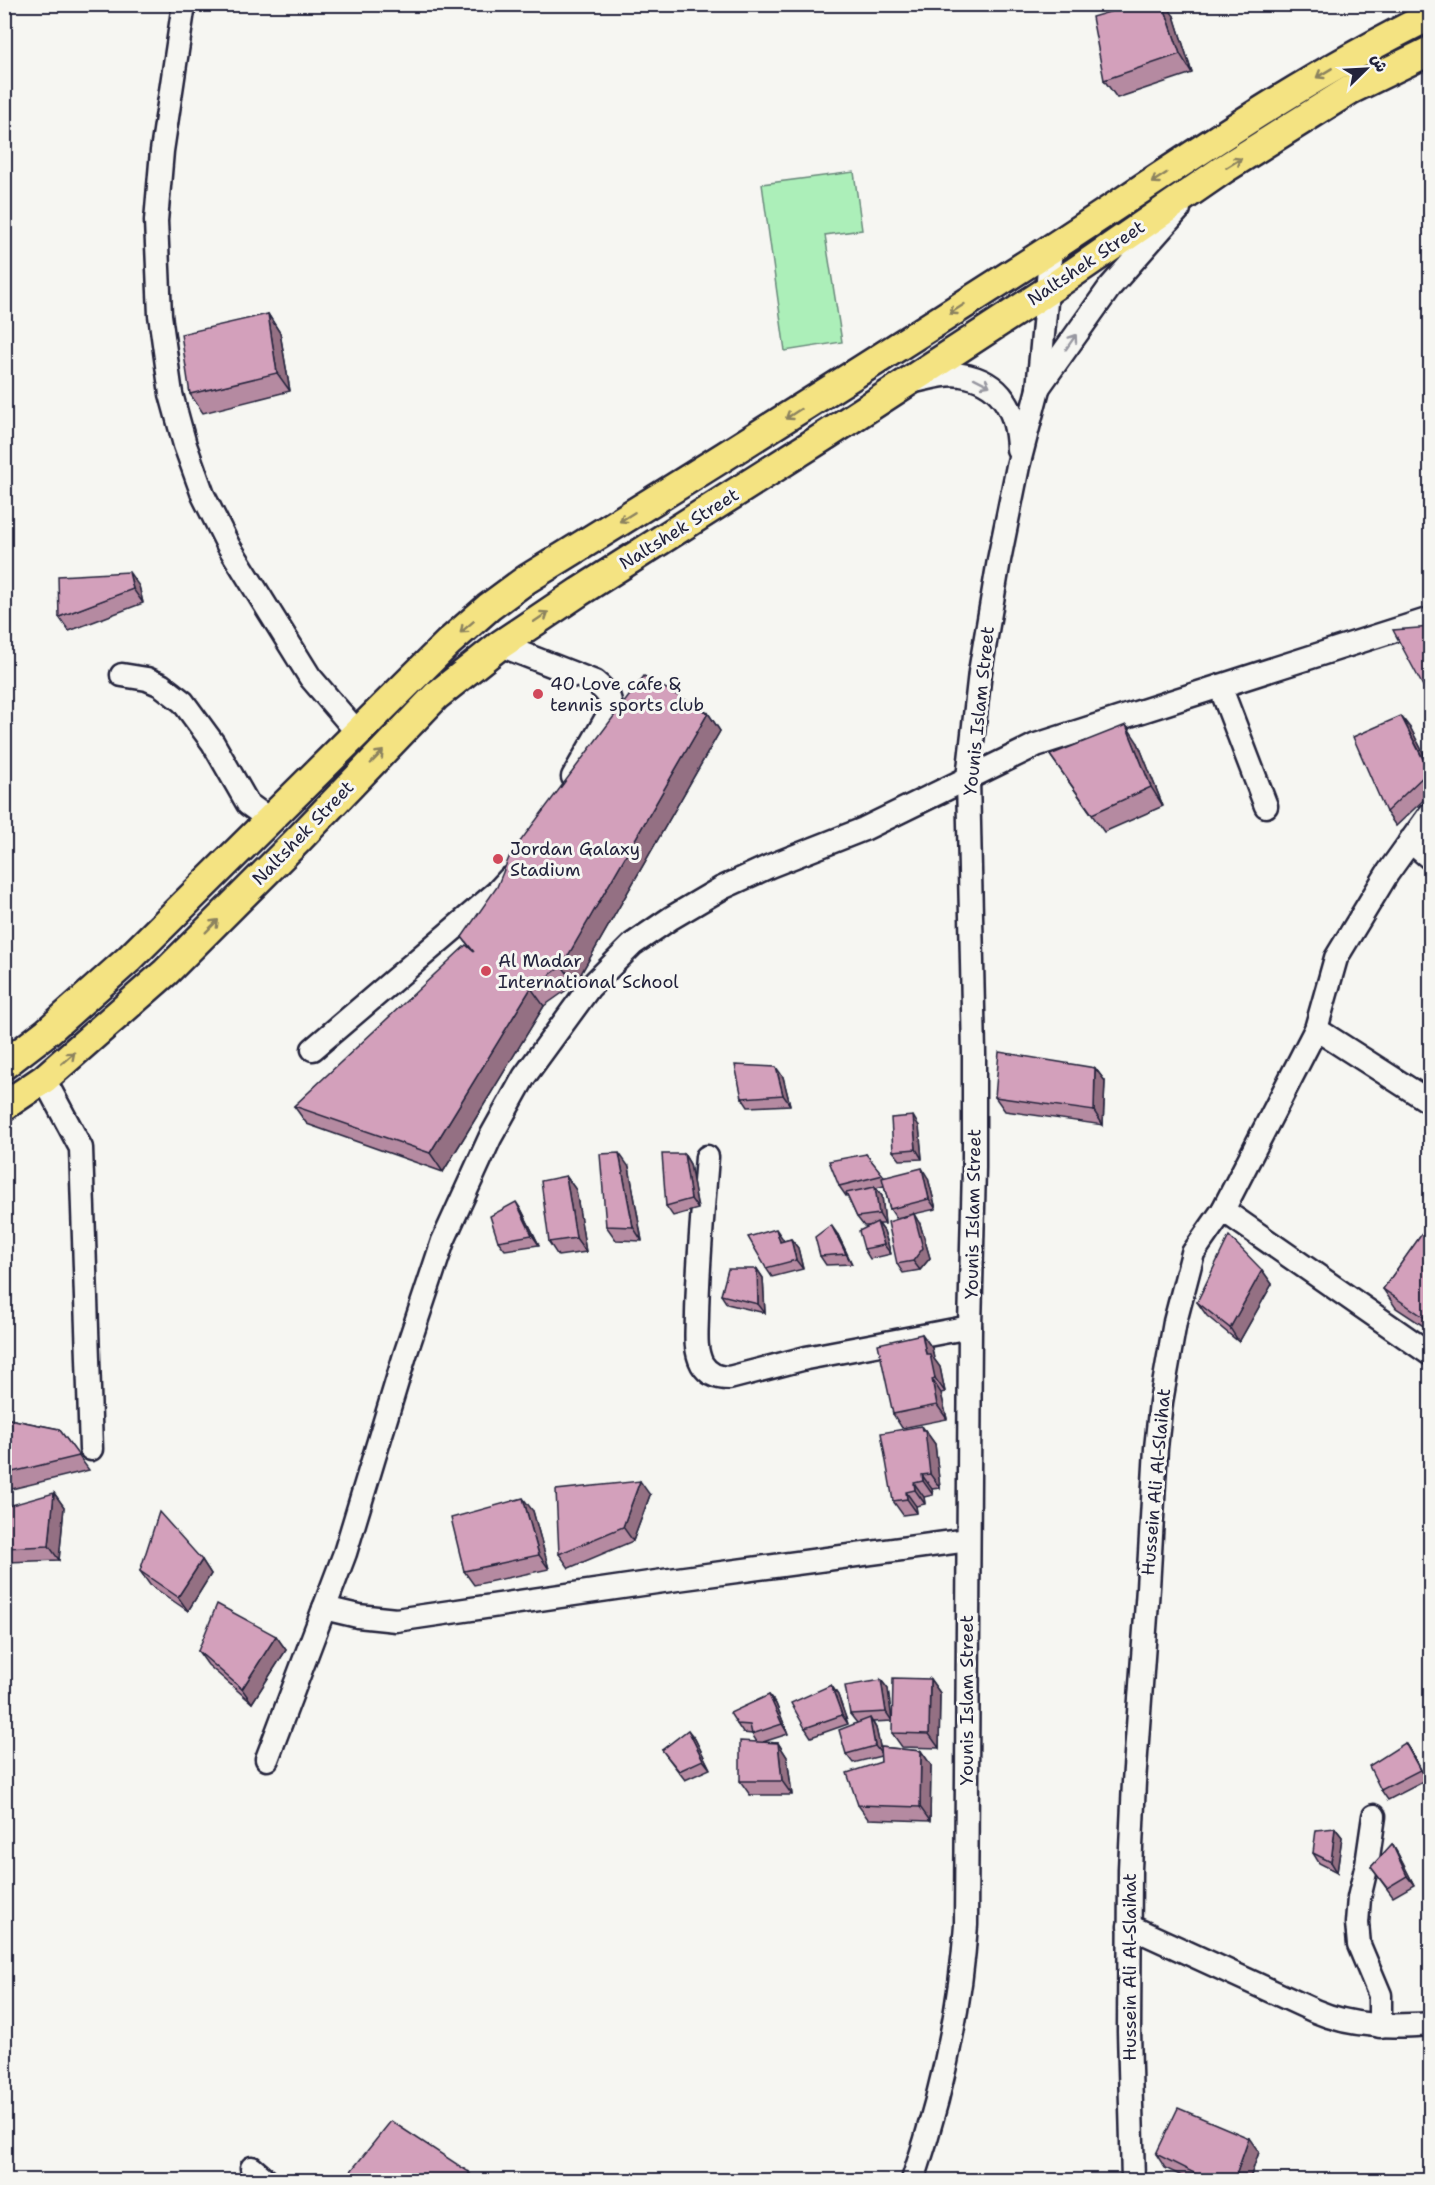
<svg xmlns="http://www.w3.org/2000/svg" width="1435" height="2185" font-family="'Shantell Sans','Playpen Sans Arabic',sans-serif">
<style>
.green{fill:#acefb9;stroke:#67887a;stroke-width:1.5}
.lines{fill:none;stroke-linecap:round;stroke-linejoin:round}
.minor-casing{stroke:#22223b;stroke-width:27}
.major-casing{stroke:#22223b;stroke-width:33}
.minor{stroke:#f6f6f2;stroke-width:22}
.major{stroke:#f4e382;stroke-width:28}
.wall{fill:#b58aa1;stroke:#22223b;stroke-width:1.5}
.shaded-wall{fill:#947083;stroke:#22223b;stroke-width:1.5}
.building{fill:#d3a0bb;stroke:#22223b;stroke-width:1.5}
.oneway{stroke:#8b825e}
.oneway2{stroke:#9797a0}
.poi-dot{fill:#d1495b;stroke:#f6f6f2;stroke-width:2}
.labels{text-anchor:middle;dominant-baseline:central;stroke-width:6;stroke-linejoin:round;paint-order:stroke}
.street-label{font-size:18px;fill:#22223b;stroke:#f6f6f2}
.poi-label{font-size:18px;fill:#22223b;stroke:#f6f6f2;text-anchor:start}
</style>
<rect width="100%" height="100%" fill="#f6f6f2"/>
<filter id="ink" filterUnits="userSpaceOnUse"><feTurbulence type="fractalNoise" baseFrequency=".0167" numOctaves="2"/><feDisplacementMap in="SourceGraphic" scale="12" xChannelSelector="R" yChannelSelector="G"/><feConvolveMatrix kernelMatrix="1 2 1 2 8 2 1 2 1" color-interpolation-filters="sRGB"/></filter>
<g filter="url(#ink)">
<polygon class="green" points="854,172 862,230 825,235 842,342 785,351 762,184"/>
<g class="lines">
<g class="minor-casing">
<g id="minor">
<polyline points="184,4 162,151 156,221 160,315 171,394 185,445 203,495 228,545 310,677 357,732"/>
<path d="M915 381C930 378 947 372 961 375 1002 381 1017 412 1018 449"/>
<polyline points="1038,388 1110,287 1179,209"/>
<path d="M500 645 595 682C607 692 612 697 610 712L573 777"/>
<polyline points="122,675 147,679 161,685 183,702 213,743 248,804 270,820"/>
<polyline points="1220,686 1266,806"/>
<polyline points="1410,841 1430,858"/>
<polyline points="1316,1029 1430,1102"/>
<polyline points="313,1049 497,892 509,879"/>
<polyline points="44,1079 81,1148 91,1449"/>
<path d="M707 1157C703 1209 698 1261 697 1314 697 1330 694 1349 702 1364 708 1374 718 1378 729 1378L806 1358 970 1327"/>
<polyline points="1223,1210 1430,1354"/>
<polyline points="324,1608 358,1616 396,1620 670,1580 968,1540"/>
<polyline points="267,1759 345,1553 405,1355 443,1241 490,1138 524,1077 589,988 633,944 671,918 722,888 770,866 864,829 1036,745 1430,619"/>
<polyline points="1374,1816 1367,1864 1359,1898 1357,1923 1359,1945 1380,1995 1380,2026"/>
<path d="M1129 1926 1315 2011C1352 2027 1390 2027 1430 2024"/>
<polyline points="252,2168 266,2180"/>
<path d="M913 2180C941 2097 960 2013 966 1925L970 1327 974 1168V1054L968 778 980 672 999 560 1018 466 1038 389 1051 248"/>
<polyline points="1133,2180 1129,2031 1130,1869 1134,1782 1148,1588 1156,1448 1161,1402 1175,1322 1193,1253 1223,1210 1316,1029 1336,958 1387,874 1430,814"/>
</g>
</g>
<g class="major-casing">
<g id="major">
<path d="M4 1065 47 1032 129 959 448 643 489 607 527 579C703 471 878 360 1052 248 1176 167 1297 81 1430 16"/>
<polyline points="4,1106 44,1079 166,972 297,841 436,696 500,645 579,592 828,434 1047,291 1224,169 1350,90 1430,51"/>
</g>
</g>
<use href="#minor" class="minor"/>
<use href="#major" class="major"/>
</g>
<g class="wall">
<polygon points="1174,16 1192,73 1117,98 1104,80"/>
<polygon points="268,314 280,333 290,391 203,413 190,394"/>
<polygon points="139,586 143,603 69,631 59,617"/>
<polygon points="708,713 720,731 575,984 544,1006 443,1172 307,1124 294,1106 472,950 462,937"/>
<polygon points="1411,729 1431,768 1431,793 1396,826 1386,812"/>
<polygon points="1138,743 1163,806 1104,832 1050,755"/>
<polygon points="1095,1068 1105,1081 1103,1125 1005,1111 995,1097"/>
<polygon points="783,1077 790,1105 748,1107 742,1098"/>
<polygon points="919,1126 922,1159 900,1160 893,1151"/>
<polygon points="684,1154 690,1164 698,1209 673,1216 666,1206"/>
<polygon points="866,1154 884,1177 928,1178 936,1209 896,1218 890,1209 884,1186 876,1188 882,1196 885,1224 879,1224 884,1231 891,1254 870,1259 864,1249 869,1226 864,1226 857,1217 847,1195 846,1196 839,1186"/>
<polygon points="629,1167 642,1241 616,1240 606,1226"/>
<polygon points="566,1176 576,1190 586,1252 558,1256 549,1242"/>
<polygon points="522,1211 539,1245 505,1250 498,1241"/>
<polygon points="1431,1221 1431,1331 1396,1308 1383,1289"/>
<polygon points="920,1224 930,1258 920,1270 903,1273 897,1264"/>
<polygon points="838,1235 852,1264 826,1265 820,1256"/>
<polygon points="783,1239 784,1241 791,1239 798,1248 803,1269 772,1277 766,1268"/>
<polygon points="757,1269 763,1278 765,1313 727,1304 721,1295"/>
<polygon points="1262,1270 1272,1284 1239,1342 1207,1316 1197,1302"/>
<polygon points="922,1334 932,1348 934,1359 940,1367 945,1392 941,1393 947,1419 902,1428 893,1414"/>
<polygon points="4,1418 59,1429 89,1470 8,1490 4,1486"/>
<polygon points="924,1430 925,1430 935,1444 940,1488 932,1489 933,1495 924,1497 925,1504 916,1506 917,1513 903,1515 893,1501"/>
<polygon points="54,1493 64,1507 59,1560 8,1562 4,1558 4,1521"/>
<polygon points="650,1495 633,1541 569,1568 559,1554"/>
<polygon points="533,1511 549,1569 474,1585 464,1571"/>
<polygon points="202,1560 211,1574 188,1611 150,1585 140,1571"/>
<polygon points="276,1636 286,1650 252,1703 208,1665 198,1651"/>
<polygon points="930,1679 940,1693 939,1748 902,1747 892,1733"/>
<polygon points="881,1680 888,1689 892,1721 873,1722 876,1728 880,1747 921,1751 931,1765 930,1821 868,1819 858,1805 881,1762 881,1756 853,1763 846,1754 857,1723 850,1714"/>
<polygon points="831,1685 838,1695 848,1724 811,1737 805,1728"/>
<polygon points="769,1695 776,1704 788,1734 763,1742 778,1743 787,1757 792,1795 750,1795 740,1781 757,1742 752,1734 743,1733 737,1724"/>
<polygon points="695,1739 710,1769 685,1780 662,1750"/>
<polygon points="1405,1743 1411,1752 1427,1780 1388,1800 1381,1790"/>
<polygon points="1335,1828 1342,1837 1337,1872 1319,1863 1313,1853"/>
<polygon points="1392,1844 1398,1854 1414,1885 1393,1897 1371,1867"/>
<polygon points="1259,2152 1249,2181 1192,2181 1165,2168 1156,2154"/>
</g>
<g class="shaded-wall">
<polygon points="1163,4 1166,4 1174,16 1192,73 1180,54"/>
<polygon points="268,314 280,333 290,391 277,373"/>
<polygon points="129,572 139,586 143,603 133,589"/>
<polygon points="708,713 720,731 575,984 562,966"/>
<polygon points="1401,716 1411,729 1431,768 1431,773"/>
<polygon points="1126,725 1138,743 1163,806 1151,787"/>
<polygon points="531,988 544,1006 443,1172 430,1153"/>
<polygon points="776,1067 783,1077 790,1105 783,1095"/>
<polygon points="1095,1068 1105,1081 1103,1125 1094,1111"/>
<polygon points="913,1116 919,1126 922,1159 916,1149"/>
<polygon points="619,1153 629,1167 642,1241 633,1227"/>
<polygon points="684,1154 690,1164 698,1209 691,1199"/>
<polygon points="922,1168 928,1178 936,1209 929,1199"/>
<polygon points="566,1176 576,1190 586,1252 576,1238"/>
<polygon points="875,1187 882,1196 885,1224 879,1214"/>
<polygon points="516,1202 522,1211 539,1245 532,1235"/>
<polygon points="914,1214 920,1224 930,1258 920,1270 913,1261"/>
<polygon points="877,1222 884,1231 891,1254 884,1245"/>
<polygon points="831,1225 838,1235 852,1264 846,1254"/>
<polygon points="776,1229 783,1239 787,1252 780,1242"/>
<polygon points="791,1239 798,1248 803,1269 796,1260"/>
<polygon points="757,1269 763,1278 765,1313 758,1304"/>
<polygon points="1262,1270 1272,1284 1239,1342 1230,1328"/>
<polygon points="922,1334 932,1348 934,1359 940,1367 945,1392 935,1378 926,1354"/>
<polygon points="932,1379 941,1393 947,1419 937,1405"/>
<polygon points="921,1426 926,1433 925,1430 935,1444 940,1488 930,1474"/>
<polygon points="922,1475 932,1489 933,1495 923,1481"/>
<polygon points="640,1481 650,1495 633,1541 623,1527"/>
<polygon points="914,1483 924,1497 925,1504 915,1490"/>
<polygon points="906,1492 916,1506 917,1513 907,1499"/>
<polygon points="54,1493 64,1507 59,1560 49,1546"/>
<polygon points="523,1498 533,1511 549,1569 539,1555"/>
<polygon points="202,1560 211,1574 188,1611 178,1597"/>
<polygon points="276,1636 286,1650 252,1703 242,1689"/>
<polygon points="930,1679 940,1693 939,1748 929,1734"/>
<polygon points="881,1680 888,1689 892,1721 886,1712"/>
<polygon points="831,1685 838,1695 848,1724 842,1715"/>
<polygon points="769,1695 776,1704 788,1734 782,1724"/>
<polygon points="870,1718 876,1728 882,1755 875,1746"/>
<polygon points="688,1730 695,1739 710,1769 703,1760"/>
<polygon points="778,1743 787,1757 792,1795 782,1781"/>
<polygon points="1405,1743 1411,1752 1427,1780 1420,1770"/>
<polygon points="921,1751 931,1765 930,1821 920,1807"/>
<polygon points="1335,1828 1342,1837 1337,1872 1331,1862"/>
<polygon points="1392,1844 1398,1854 1414,1885 1407,1876"/>
<polygon points="1249,2138 1259,2152 1249,2181 1234,2181"/>
<polygon points="469,2172 475,2181 467,2181"/>
</g>
<g class="building">
<polygon points="1137,4 1163,4 1180,54 1104,80 1092,17"/>
<polygon points="268,314 277,373 190,394 181,334"/>
<polygon points="129,572 133,589 59,617 58,576"/>
<polygon points="1431,627 1431,701 1393,630"/>
<polygon points="644,676 708,713 562,966 531,988 430,1153 294,1106 466,945 474,952 462,937 497,887 510,855"/>
<polygon points="1401,716 1429,771 1386,812 1353,737"/>
<polygon points="1126,725 1151,787 1092,814 1050,755"/>
<polygon points="999,1052 1095,1068 1094,1111 995,1097"/>
<polygon points="735,1065 776,1067 783,1095 742,1098"/>
<polygon points="913,1116 916,1149 893,1151 891,1118"/>
<polygon points="619,1153 633,1227 606,1226 600,1154"/>
<polygon points="662,1154 684,1154 691,1199 666,1206"/>
<polygon points="866,1154 883,1175 839,1186 829,1161"/>
<polygon points="922,1168 929,1199 890,1209 882,1178"/>
<polygon points="566,1176 576,1238 549,1242 541,1181"/>
<polygon points="875,1187 879,1214 857,1217 846,1193"/>
<polygon points="516,1202 532,1235 498,1241 490,1216"/>
<polygon points="914,1214 923,1248 913,1261 897,1264 888,1222"/>
<polygon points="1431,1221 1431,1317 1428,1320 1383,1289"/>
<polygon points="877,1222 884,1245 864,1249 859,1231"/>
<polygon points="831,1225 846,1254 820,1256 815,1237"/>
<polygon points="776,1229 780,1242 791,1239 796,1260 766,1268 748,1237"/>
<polygon points="1229,1236 1262,1270 1230,1328 1197,1302"/>
<polygon points="728,1269 757,1269 758,1304 721,1295"/>
<polygon points="922,1334 926,1354 930,1354 935,1378 932,1379 937,1405 893,1414 878,1344"/>
<polygon points="4,1418 59,1429 79,1456 4,1474"/>
<polygon points="921,1426 922,1430 925,1430 930,1474 922,1475 923,1481 914,1483 915,1490 906,1492 907,1499 893,1501 881,1433"/>
<polygon points="640,1481 623,1527 559,1554 556,1490"/>
<polygon points="54,1493 49,1546 4,1548 4,1521 8,1506"/>
<polygon points="523,1498 539,1555 464,1571 451,1518"/>
<polygon points="159,1512 202,1560 178,1597 140,1571"/>
<polygon points="217,1604 276,1636 242,1689 198,1651"/>
<polygon points="893,1678 930,1679 929,1734 892,1733"/>
<polygon points="881,1680 886,1712 850,1714 845,1686"/>
<polygon points="831,1685 842,1715 805,1728 791,1703"/>
<polygon points="769,1695 782,1724 752,1734 750,1725 737,1724 730,1713"/>
<polygon points="870,1718 875,1746 846,1754 839,1730"/>
<polygon points="688,1730 703,1760 679,1771 662,1750"/>
<polygon points="740,1741 778,1743 782,1781 740,1781"/>
<polygon points="1405,1743 1420,1770 1381,1790 1369,1766"/>
<polygon points="880,1747 921,1751 920,1807 858,1805 847,1773 881,1762"/>
<polygon points="1335,1828 1331,1862 1313,1853 1316,1830"/>
<polygon points="1392,1844 1407,1876 1387,1888 1371,1867"/>
<polygon points="1178,2108 1249,2138 1234,2181 1210,2181 1156,2154"/>
<polygon points="391,2121 469,2172 467,2181 343,2181"/>
</g>
<defs><path id="oneway-shaft" d="M-6 0H5M1.5-3L5.5 0L1.5 3" fill="none" stroke-width="1.6" stroke-linecap="round" stroke-linejoin="round" transform="scale(1.5)"/></defs>
<g class="oneway">
<use href="#oneway-shaft" transform="translate(1324 73) rotate(149)"/>
<use href="#oneway-shaft" transform="translate(1234 163) rotate(-32)"/>
<use href="#oneway-shaft" transform="translate(1159 178) rotate(147)"/>
<use href="#oneway-shaft" transform="translate(957 309) rotate(147)"/>
<use href="#oneway-shaft" transform="translate(793 414) rotate(147)"/>
<use href="#oneway-shaft" transform="translate(627 517) rotate(148)"/>
<use href="#oneway-shaft" transform="translate(541 617) rotate(-34)"/>
<use href="#oneway-shaft" transform="translate(467 627) rotate(139)"/>
<use href="#oneway-shaft" transform="translate(377 757) rotate(-46)"/>
<use href="#oneway-shaft" transform="translate(212 926) rotate(-45)"/>
<use href="#oneway-shaft" transform="translate(68 1058) rotate(-41)"/>
</g>
<g class="oneway2">
<use href="#oneway-shaft" transform="translate(1071 342) rotate(-55)"/>
<use href="#oneway-shaft" transform="translate(982 382) rotate(27)"/>
</g>
</g>
<g class="poi-dot">
<circle cx="538" cy="694" r="6"/>
<circle cx="498" cy="859" r="6"/>
<circle cx="486" cy="971" r="6"/>
</g>
<g class="labels">
<g class="street-label">
<text transform="translate(1086 263) rotate(-34)">Naltshek Street</text>
<text transform="translate(679 529) rotate(-32)">Naltshek Street</text>
<text transform="translate(979 711) rotate(-84)">Younis Islam Street</text>
<text transform="translate(303 833) rotate(-46)">Naltshek Street</text>
<text transform="translate(973 1214) rotate(-89)">Younis Islam Street</text>
<text transform="translate(1156 1482) rotate(-85)">Hussein Ali Al-Slaihat</text>
<text transform="translate(967 1700) rotate(-90)">Younis Islam Street</text>
<text transform="translate(1130 1967) rotate(-90)">Hussein Ali Al-Slaihat</text>
</g>
<g class="poi-label">
<text x="550" y="684">40 Love cafe &amp;<tspan x="550" dy="21">tennis sports club</tspan></text>
<text x="510" y="849">Jordan Galaxy<tspan x="510" dy="21">Stadium</tspan></text>
<text x="498" y="961">Al Madar<tspan x="498" dy="21">International School</tspan></text>
</g>
</g>
<rect width="1435" height="2185" fill="none" stroke="#f6f6f2" stroke-width="24"/>
<rect x="12" y="12" width="1411" height="2161" fill="none" stroke="#22223b" stroke-width="2" filter="url(#ink)"/>
<g transform="translate(1366 69) rotate(66)" stroke="#f6f6f2" stroke-width="4.5" paint-order="stroke">
<path d="M0-4.5L10 22L0 15L-10 22Z" fill="#22223b"/>
<text y="-9" font-size="16" font-weight="bold" text-anchor="middle" fill="#22223b">ش</text>
</g>
</svg>
